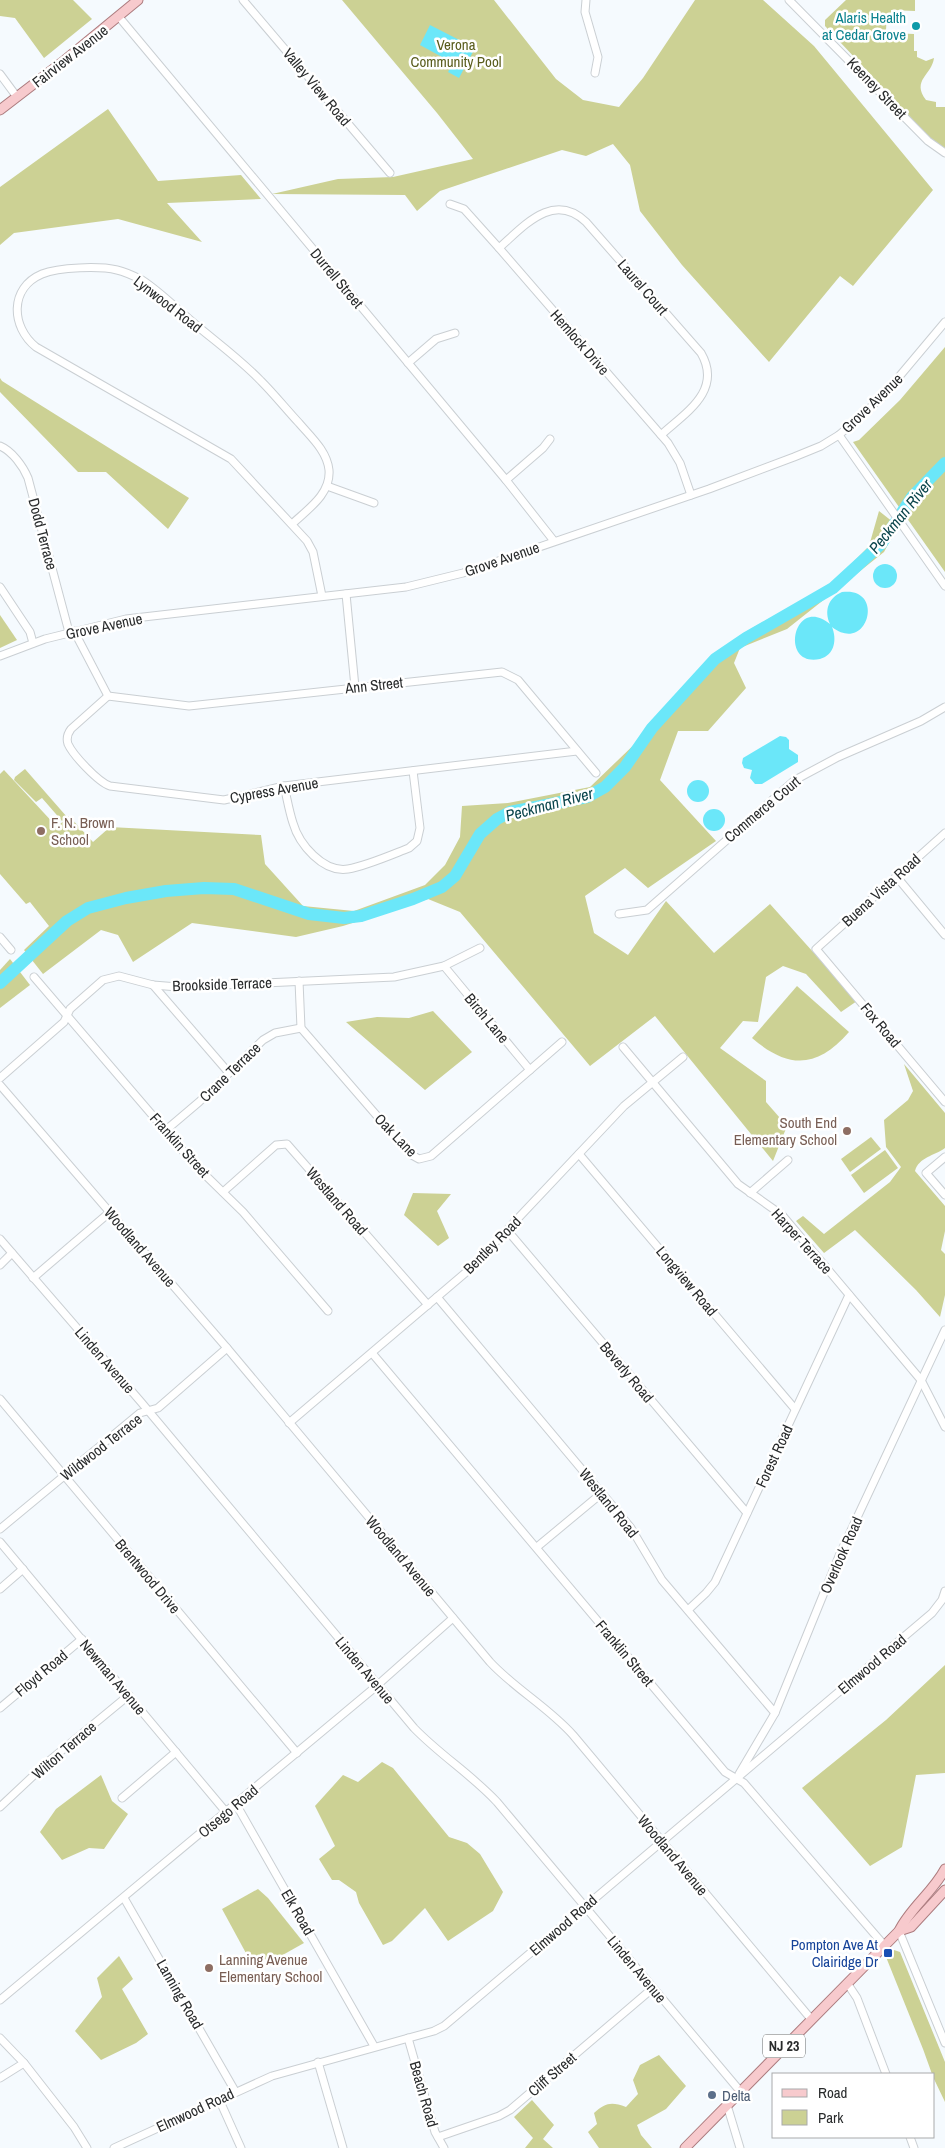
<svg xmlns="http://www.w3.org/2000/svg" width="945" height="2148" font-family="'Archivo Narrow',sans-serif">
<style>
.green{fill:#ccd194}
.water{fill:#6be7f9}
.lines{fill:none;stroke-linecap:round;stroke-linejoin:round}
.river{stroke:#6be7f9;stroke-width:12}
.minor-casing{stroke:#cacfd3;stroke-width:9}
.major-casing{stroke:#ac7c7f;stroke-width:11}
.minor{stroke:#fff;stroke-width:7}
.major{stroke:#f7cacd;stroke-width:9}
.culture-dot{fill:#0f9aa8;stroke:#fff;stroke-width:2}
.education-dot{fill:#8d6e63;stroke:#fff;stroke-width:2}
.transit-dot{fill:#1a4fb4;stroke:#fff;stroke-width:2}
.service-dot{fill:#5c6f8a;stroke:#fff;stroke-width:2}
.labels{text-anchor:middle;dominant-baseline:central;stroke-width:5;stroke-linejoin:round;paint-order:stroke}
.shield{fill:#fff;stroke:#696b6b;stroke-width:1}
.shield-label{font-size:14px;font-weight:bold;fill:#292b2c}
.culture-label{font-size:15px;fill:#0d838f;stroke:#fff;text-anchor:end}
.park-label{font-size:15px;fill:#595c1c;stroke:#fff}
.street-label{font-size:15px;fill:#292b2c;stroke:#fff}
.education-label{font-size:15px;fill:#785e54;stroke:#fff;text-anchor:start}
.transit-label{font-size:15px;fill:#164399;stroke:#fff;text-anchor:end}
.service-label{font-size:15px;fill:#4e5e75;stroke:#fff;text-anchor:start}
.water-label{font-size:16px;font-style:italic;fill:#0b454c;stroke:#fff}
</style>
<rect width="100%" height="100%" fill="#f5fafe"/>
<g class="green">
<polygon points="0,0 73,0 92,19 44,58 15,18 0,16"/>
<polygon points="342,0 494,0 556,79 583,100 619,107 643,78 695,0 763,0 814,46 933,190 853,286 840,276 769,362 682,265 640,211 630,165 613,144 586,156 562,150 440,191 417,211 405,195 272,194 338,179 393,177 473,159 437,113"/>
<path d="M846 0H915V11L891 10V13H887L886 30 891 31 892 33 914 34V51H917V57L926 61 934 58C932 75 911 80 926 100L936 102V107H945V148L933 141 825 26V20Z"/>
<polygon points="108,109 158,181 241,175 261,199 167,203 202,242 118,219 14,233 0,245 0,187"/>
<polygon points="945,347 945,572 853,442 859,440 900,400"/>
<polygon points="0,378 2,381 189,498 168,529 106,472 78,472 0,392"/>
<polygon points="879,511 898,526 884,552 787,629 740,648 734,663 746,688 708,731 678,731 660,780 716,841 648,888 625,868 585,896 594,933 628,955 666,901 714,953 770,904 857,1001 841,1012 806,974 783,966 766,977 758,1022 743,1021 720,1048 766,1081 766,1102 787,1126 773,1161 655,1016 590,1066 460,912 428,899 343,926 296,937 192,923 133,962 118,935 101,930 43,974 24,950 49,926 30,902 26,904 0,874 0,774 4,770 57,827 69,816 93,842 110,827 261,835 265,864 303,906 354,911 425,885 445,865 460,837 462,806 508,803 590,787 643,736 716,652 754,627 833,583 869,546"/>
<polygon points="0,615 17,640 0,648"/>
<polygon points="25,769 67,817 62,821 42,798 36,802 14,780 15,777"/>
<polygon points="10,959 30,985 0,1008 0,970"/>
<path d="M797 986 849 1032C817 1069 788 1069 752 1038Z"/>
<polygon points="433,1011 472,1052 425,1090 346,1022 377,1017 409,1018"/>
<path d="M904 1064 945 1113V1148C934 1156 919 1157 915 1171L945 1206V1231L941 1250 945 1254V1295L940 1317 916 1290 855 1230 824 1253 796 1221 803 1216 824 1234 890 1182 901 1167 886 1147 884 1120 908 1100 913 1091Z"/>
<polygon points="871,1137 881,1149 850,1172 841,1159"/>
<polygon points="885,1150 898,1168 864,1193 851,1175"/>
<polygon points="413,1193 451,1194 437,1211 449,1238 438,1246 404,1215"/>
<polygon points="945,1665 945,1773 916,1775 902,1847 870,1866 802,1788 886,1720"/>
<polygon points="382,1762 393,1768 449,1837 467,1843 480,1854 503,1892 493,1911 448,1941 425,1908 392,1941 383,1945 359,1903 356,1892 339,1880 332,1880 319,1859 335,1846 315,1806 343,1775 358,1782"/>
<polygon points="101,1775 112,1801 128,1814 104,1849 89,1848 62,1860 40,1832 56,1809"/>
<polygon points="258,1889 268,1898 304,1943 272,1961 247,1955 222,1909"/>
<polygon points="894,1950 900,1952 945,2062 945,2102 934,2079 934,2074 932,2074 923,2049 886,1957"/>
<polygon points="119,1956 133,1979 122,1989 148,2034 136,2043 101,2060 75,2031 102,1997 97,1978"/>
<path d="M659 2055 686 2086 666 2109 637 2125 641 2135 652 2148H599L588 2132 597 2124 594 2113C606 2102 612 2102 626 2107L638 2094 633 2080 640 2065Z"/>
<polygon points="532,2100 554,2125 543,2139 553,2148 525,2148 533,2138 514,2117"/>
</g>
<g class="water">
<polygon points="430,25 475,48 459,78 448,72 453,63 420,45"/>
<circle cx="885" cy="576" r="12"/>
<path d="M842 592C886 586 868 655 832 627 837 639 835 655 820 659 779 668 793 594 830 624 824 611 828 598 842 592Z"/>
<polygon points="780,736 786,737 789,740 789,749 798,755 798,762 762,784 755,784 750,778 752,770 744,768 742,763 743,758"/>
<circle cx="698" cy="791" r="11"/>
<circle cx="714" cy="820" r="11"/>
</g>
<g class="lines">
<polyline class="river" points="0,983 67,921 88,908 126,898 166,891 204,888 234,889 309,914 344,918 361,916 413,899 442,887 455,876 480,834 497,819 510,812 587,797 605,787 625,767 652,728 715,659 746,638 833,588 882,543 912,497 945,463"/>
<g class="minor-casing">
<g id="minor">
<polyline points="243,0 390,173"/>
<polyline points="586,0 585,12 598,57 595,73"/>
<polyline points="789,0 928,141 945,153"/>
<polyline points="119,17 506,480 554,541"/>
<polyline points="0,74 17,97"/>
<polyline points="450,204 464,209 499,248 668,443 680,463 691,495"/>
<path d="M499 248C524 226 553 191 586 222L701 353C723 391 685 413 661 435"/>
<polyline points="408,363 436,339 455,333"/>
<polyline points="839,435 945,586"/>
<path d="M0 446C12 451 23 466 28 478L69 632"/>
<polyline points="506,480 543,448 550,439"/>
<polyline points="327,486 374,503"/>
<path d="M292 524C308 509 331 494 329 470 327 451 311 437 299 423 286 409 274 394 261 381 239 358 212 339 189 319 174 306 159 291 142 280 134 276 126 272 117 270 100 266 59 267 42 274 9 288 11 327 36 347L231 459 307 541 313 552 322 596"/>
<polyline points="0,587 30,632 33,643"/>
<polyline points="346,594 355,687"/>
<polyline points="74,631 108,696"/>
<polyline points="0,656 45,639 126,619 406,587 463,573 709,489 794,457 821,446 839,435 882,397 945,322"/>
<path d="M108 696 71 729C68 733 66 738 68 744 73 755 98 782 110 786L224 800 284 786 577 751"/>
<polyline points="108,696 189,706 502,672 518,680 596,773"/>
<path d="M284 786C287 798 289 811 293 823 299 844 323 873 348 869 366 866 391 855 409 848L417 841 420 828 413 771"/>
<polyline points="945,833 816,949 945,1102"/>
<polyline points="896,876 945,935"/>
<polyline points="619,914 647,910 795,780 838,757 921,721 945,707"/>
<polyline points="0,937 11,950"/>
<polyline points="444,966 530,1070"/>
<polyline points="34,977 195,1165 243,1212 328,1311"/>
<polyline points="299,981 301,1028 410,1154 419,1159 431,1156 562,1042"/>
<polyline points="153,985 229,1073"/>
<polyline points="623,1047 738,1184 782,1215 921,1380 945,1427"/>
<polyline points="0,1078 64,1022 70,1009 103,980 119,976 153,985 178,987 394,977 444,966 480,948"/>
<path d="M0 1085 227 1348 490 1662C515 1689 548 1707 573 1735L811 2019"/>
<polyline points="166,1130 199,1102 263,1040 275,1033 301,1028"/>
<polyline points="579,1154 795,1409"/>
<polyline points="945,1157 926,1173 945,1195"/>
<polyline points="223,1192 276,1145 287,1144 428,1305"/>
<polyline points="750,1193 788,1160"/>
<polyline points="507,1230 747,1513"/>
<path d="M0 1239 141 1402 414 1728C440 1755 472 1775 497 1802L740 2091"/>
<polyline points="0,1265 12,1253"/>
<polyline points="33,1278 110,1212"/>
<polyline points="437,1297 631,1528 662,1580 775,1713"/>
<polyline points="372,1353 725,1772 744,1783 884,1945"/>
<polyline points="0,1399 297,1753"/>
<polyline points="289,1423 471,1268 624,1106 683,1057"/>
<polyline points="0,1529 140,1413 158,1408 227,1348"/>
<polyline points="0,1542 226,1812"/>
<polyline points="537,1547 602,1493"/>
<polyline points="0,1589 23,1569"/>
<polyline points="688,1610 706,1593 715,1582 849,1295"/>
<polyline points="0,1708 82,1639"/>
<polyline points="739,1774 775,1713 839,1556 945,1330"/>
<polyline points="122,1798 176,1752"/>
<polyline points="236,1804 374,2046"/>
<polyline points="0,1807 49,1761 129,1695"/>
<polyline points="124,1898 235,2091"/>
<polyline points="899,1931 945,2043"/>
<polyline points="847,1983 857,1998 886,2074"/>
<polyline points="0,2000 373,1689 453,1618"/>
<polyline points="0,2038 24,2063 74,2127 87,2148"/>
<polyline points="408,2038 435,2132 444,2148"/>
<polyline points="318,2062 343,2148"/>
<polyline points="0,2078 24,2063"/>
<polyline points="219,2099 241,2148"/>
<polyline points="727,2105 740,2148"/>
<polyline points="438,2137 499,2116 510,2110 653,1988"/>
<polyline points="910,2137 914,2148"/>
<polyline points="114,2148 272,2076 434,2031 444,2026 932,1613 942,1600 945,1591"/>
</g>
</g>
<g class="major-casing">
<g id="major">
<polyline points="0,110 65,60 138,0"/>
<polyline points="899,1931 911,1927 945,1890"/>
<path d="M685 2148 899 1931C910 1908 933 1892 945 1869"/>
</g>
</g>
<use href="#minor" class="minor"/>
<use href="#major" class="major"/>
</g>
<circle class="culture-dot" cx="916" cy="26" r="5"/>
<g class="education-dot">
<circle cx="41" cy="831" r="5"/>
<circle cx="847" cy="1131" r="5"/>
<circle cx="209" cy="1968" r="5"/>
</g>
<rect class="transit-dot" x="883" y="1948" width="10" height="10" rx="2.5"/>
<circle class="service-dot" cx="712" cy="2095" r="5"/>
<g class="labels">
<rect class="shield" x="763" y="2034.5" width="42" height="23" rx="4"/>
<g class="shield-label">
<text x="784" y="2046">NJ 23</text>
</g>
<g class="culture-label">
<text x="906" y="17">Alaris Health<tspan x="906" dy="17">at Cedar Grove</tspan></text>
</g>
<g class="park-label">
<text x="456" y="44">Verona<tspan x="456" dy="17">Community Pool</tspan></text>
</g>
<g class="street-label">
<text transform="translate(70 56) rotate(-38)">Fairview Avenue</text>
<text transform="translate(317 87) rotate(50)">Valley View Road</text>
<text transform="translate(877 88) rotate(46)">Keeney Street</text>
<text transform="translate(337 278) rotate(50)">Durrell Street</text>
<text transform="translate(643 287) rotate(49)">Laurel Court</text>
<text transform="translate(168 304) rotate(38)">Lynwood Road</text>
<text transform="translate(580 342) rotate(49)">Hemlock Drive</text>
<text transform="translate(872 403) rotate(-44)">Grove Avenue</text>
<text transform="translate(43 534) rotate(75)">Dodd Terrace</text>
<text transform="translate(502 559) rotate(-19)">Grove Avenue</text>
<text transform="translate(104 626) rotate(-12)">Grove Avenue</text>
<text transform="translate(374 685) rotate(-6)">Ann Street</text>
<text transform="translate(274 790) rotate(-10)">Cypress Avenue</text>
<text transform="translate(762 809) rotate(-40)">Commerce Court</text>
<text transform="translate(881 890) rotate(-42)">Buena Vista Road</text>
<text transform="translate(222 984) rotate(-2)">Brookside Terrace</text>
<text transform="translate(487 1018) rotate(50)">Birch Lane</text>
<text transform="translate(881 1025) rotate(50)">Fox Road</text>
<text transform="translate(230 1072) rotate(-44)">Crane Terrace</text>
<text transform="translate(396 1135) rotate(46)">Oak Lane</text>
<text transform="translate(180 1145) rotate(48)">Franklin Street</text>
<text transform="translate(337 1201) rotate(49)">Westland Road</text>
<text transform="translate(802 1241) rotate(48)">Harper Terrace</text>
<text transform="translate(492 1245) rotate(-45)">Bentley Road</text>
<text transform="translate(140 1247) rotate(49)">Woodland Avenue</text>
<text transform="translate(687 1281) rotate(50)">Longview Road</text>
<text transform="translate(105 1360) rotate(49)">Linden Avenue</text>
<text transform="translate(627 1372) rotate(50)">Beverly Road</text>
<text transform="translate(101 1447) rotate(-38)">Wildwood Terrace</text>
<text transform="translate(774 1456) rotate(-65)">Forest Road</text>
<text transform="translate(609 1503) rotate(51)">Westland Road</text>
<text transform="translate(841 1555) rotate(-66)">Overlook Road</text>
<text transform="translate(401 1556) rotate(50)">Woodland Avenue</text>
<text transform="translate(148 1576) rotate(50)">Brentwood Drive</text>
<text transform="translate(625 1653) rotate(50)">Franklin Street</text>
<text transform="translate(872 1664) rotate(-40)">Elmwood Road</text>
<text transform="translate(365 1670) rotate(50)">Linden Avenue</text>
<text transform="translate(41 1673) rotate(-40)">Floyd Road</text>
<text transform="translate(113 1677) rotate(50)">Newman Avenue</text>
<text transform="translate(64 1750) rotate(-41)">Wilton Terrace</text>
<text transform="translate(228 1811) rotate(-40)">Otsego Road</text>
<text transform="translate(673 1855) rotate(50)">Woodland Avenue</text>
<text transform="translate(298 1912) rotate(60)">Elk Road</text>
<text transform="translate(563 1925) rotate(-41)">Elmwood Road</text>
<text transform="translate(637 1969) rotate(50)">Linden Avenue</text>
<text transform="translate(180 1994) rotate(60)">Lanning Road</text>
<text transform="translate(552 2074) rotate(-41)">Cliff Street</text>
<text transform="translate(424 2094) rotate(74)">Beach Road</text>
<text transform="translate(195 2110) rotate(-25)">Elmwood Road</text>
</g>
<g class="education-label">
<text x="51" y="822">F. N. Brown<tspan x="51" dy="17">School</tspan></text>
<text x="837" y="1122" text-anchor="end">South End<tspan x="837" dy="17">Elementary School</tspan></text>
<text x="219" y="1959">Lanning Avenue<tspan x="219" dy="17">Elementary School</tspan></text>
</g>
<g class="transit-label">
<text x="878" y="1944">Pompton Ave At<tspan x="878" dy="17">Clairidge Dr</tspan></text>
</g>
<g class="service-label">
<text x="722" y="2095">Delta</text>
</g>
<g class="water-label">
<text transform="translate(900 516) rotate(-51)">Peckman River</text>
<text transform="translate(549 804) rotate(-15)">Peckman River</text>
</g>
</g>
<rect x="772" y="2073" width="162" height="65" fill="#ffffff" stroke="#a9aaab"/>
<rect x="782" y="2089" width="25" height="8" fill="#f7cacd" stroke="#a9aaab"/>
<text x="818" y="2098" font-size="15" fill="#292b2c">Road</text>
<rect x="782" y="2110" width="25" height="15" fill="#ccd194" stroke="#a9aaab"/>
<text x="818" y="2123" font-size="15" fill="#292b2c">Park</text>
</svg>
